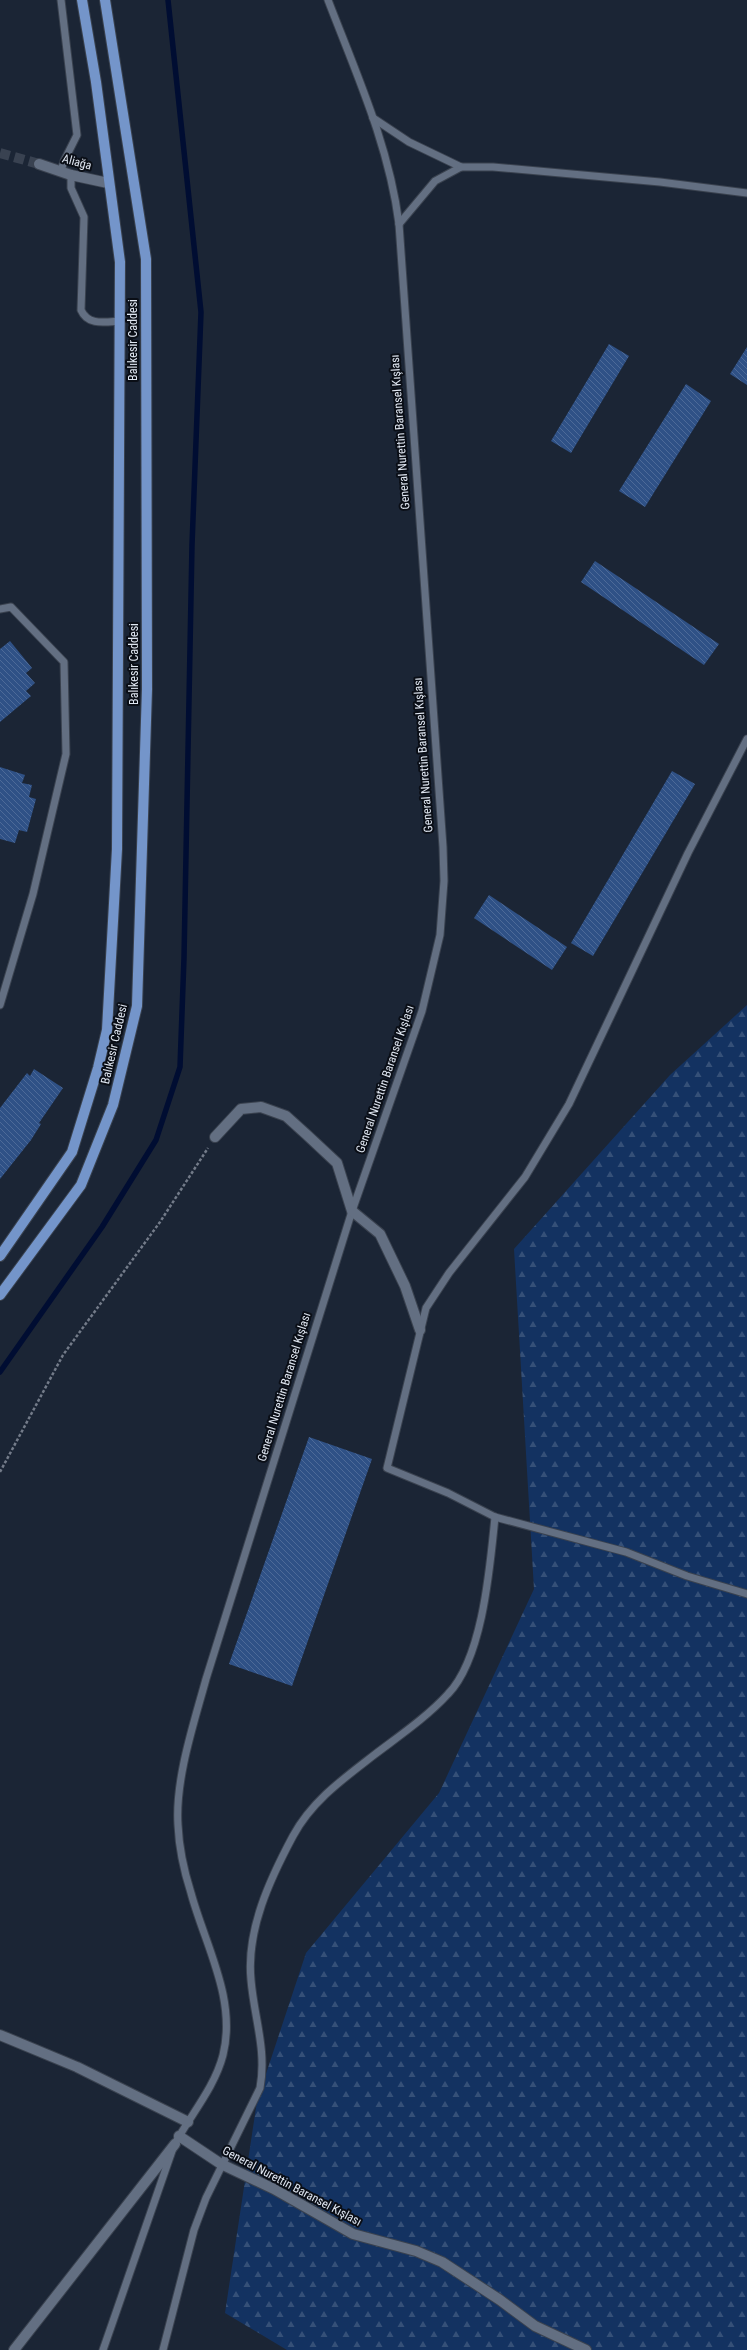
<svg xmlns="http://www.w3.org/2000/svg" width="747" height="2350" font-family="'Roboto Condensed',sans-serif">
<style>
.forest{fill:url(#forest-firs)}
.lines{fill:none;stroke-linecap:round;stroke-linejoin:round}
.stream{stroke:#000d32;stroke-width:5.5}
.building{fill:url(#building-back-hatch)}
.minor-tunnel{stroke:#394251;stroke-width:10;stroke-dasharray:10 5;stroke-linecap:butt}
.service-casing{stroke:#3a424f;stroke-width:9}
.minor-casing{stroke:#3a424f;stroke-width:12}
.primary-casing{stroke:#3a424f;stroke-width:12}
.path{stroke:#737b89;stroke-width:2.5;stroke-dasharray:3 2;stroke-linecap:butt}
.service{stroke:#636f82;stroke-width:7}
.minor{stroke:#636f82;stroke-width:10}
.primary{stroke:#7495ca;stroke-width:10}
.labels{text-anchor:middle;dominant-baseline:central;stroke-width:4;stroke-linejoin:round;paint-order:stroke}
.street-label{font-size:12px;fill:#e0e7f2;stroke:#0a0e16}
</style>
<defs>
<pattern id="forest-firs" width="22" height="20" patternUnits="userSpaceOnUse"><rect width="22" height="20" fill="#133261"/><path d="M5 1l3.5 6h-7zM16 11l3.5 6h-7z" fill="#355078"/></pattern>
<pattern id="building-back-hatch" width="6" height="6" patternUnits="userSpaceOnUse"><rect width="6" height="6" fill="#2f5186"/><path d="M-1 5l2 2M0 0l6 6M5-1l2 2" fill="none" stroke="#4d6a98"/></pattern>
</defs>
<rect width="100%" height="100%" fill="#1b2535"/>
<polygon class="forest" points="747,1005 747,2350 287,2350 225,2313 257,2101 306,1953 439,1793 534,1589 514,1249 670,1075"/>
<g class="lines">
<polyline class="stream" points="0,1372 102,1227 156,1140 180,1067 184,958 192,545 201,312 168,0"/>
</g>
<g class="building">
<polygon points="609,344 629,356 571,453 551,441"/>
<polygon points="747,347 747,385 730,374"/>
<polygon points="686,384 711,401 645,507 619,491"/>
<polygon points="595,561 719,644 704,665 581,582"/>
<polygon points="10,641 32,668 26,673 35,683 26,691 31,696 0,722 0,649"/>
<polygon points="0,767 25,775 22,783 32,785 29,797 36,799 27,832 19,830 15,843 0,839"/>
<polygon points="672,771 695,784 593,956 571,943"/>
<polygon points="489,895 567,947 552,970 474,918"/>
<polygon points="34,1069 63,1088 39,1123 41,1124 31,1140 0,1179 0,1108 27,1073 30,1076"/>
<polygon points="309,1437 372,1459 292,1686 229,1664"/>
</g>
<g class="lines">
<polyline class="minor-tunnel" points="0,153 39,164"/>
<g class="service-casing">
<g id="service">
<polyline points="373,118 409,142 461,167 435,181 399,224"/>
<polyline points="461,167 493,167 660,182 747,193"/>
<polyline points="61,171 64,161 77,135 61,0"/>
<path d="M71 175V188L84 217 81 310C88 326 105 322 120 321"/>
<polyline points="0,609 11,607 64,662 66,754 33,894 0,1005"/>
<polyline points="747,739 688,853 569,1104 525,1177 449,1273 426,1308 387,1468 448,1493 495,1517 626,1552 687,1576 747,1594"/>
<path d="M177 2140C193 2112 215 2086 223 2055 237 1999 205 1945 191 1893 184 1871 179 1848 178 1825 175 1779 194 1723 206 1679L352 1211 422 1011 440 935 444 881 443 847 399 224C389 145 356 73 328 0"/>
<polyline points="103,2350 172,2151"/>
<path d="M163 2350 194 2230 206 2198 260 2088C267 2050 254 2017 251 1980 246 1930 270 1879 293 1836 312 1801 343 1779 374 1755 399 1736 427 1717 448 1694 483 1658 490 1566 495 1517"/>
</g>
</g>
<g class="minor-casing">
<g id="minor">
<polyline points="39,164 71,175 108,183"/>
<polyline points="215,1137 241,1109 261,1107 286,1116 307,1135 337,1163 352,1211 380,1234 405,1286 420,1330"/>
<polyline points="0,2035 77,2067 188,2122"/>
<polyline points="179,2136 221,2164 274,2189 353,2234 416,2251 442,2262 500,2300 535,2326 586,2350"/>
<polyline points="14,2350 175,2144"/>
</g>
</g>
<g class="primary-casing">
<g id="primary">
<polyline points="0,1256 72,1152 98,1068 107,1030 117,849 120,262 96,82 82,0"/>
<polyline points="0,1295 81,1185 113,1105 137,1006 147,689 146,259 105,0"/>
</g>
</g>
<polyline class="path" points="0,1472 63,1355 160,1222 208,1148"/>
<use href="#service" class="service"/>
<use href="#minor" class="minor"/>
<use href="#primary" class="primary"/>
</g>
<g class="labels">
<g class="street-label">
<text transform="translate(77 162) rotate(15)">Aliağa</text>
<text transform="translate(133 340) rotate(-90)">Balıkesir Caddesi</text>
<text transform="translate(400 432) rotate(-94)">General Nurettin Baransel Kışlası</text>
<text transform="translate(134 664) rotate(-90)">Balıkesir Caddesi</text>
<text transform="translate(423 755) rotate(-94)">General Nurettin Baransel Kışlası</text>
<text transform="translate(114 1044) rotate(-77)">Balıkesir Caddesi</text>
<text transform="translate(385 1079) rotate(-71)">General Nurettin Baransel Kışlası</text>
<text transform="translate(284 1387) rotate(-73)">General Nurettin Baransel Kışlası</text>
<text transform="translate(292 2186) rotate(28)">General Nurettin Baransel Kışlası</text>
</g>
</g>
</svg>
